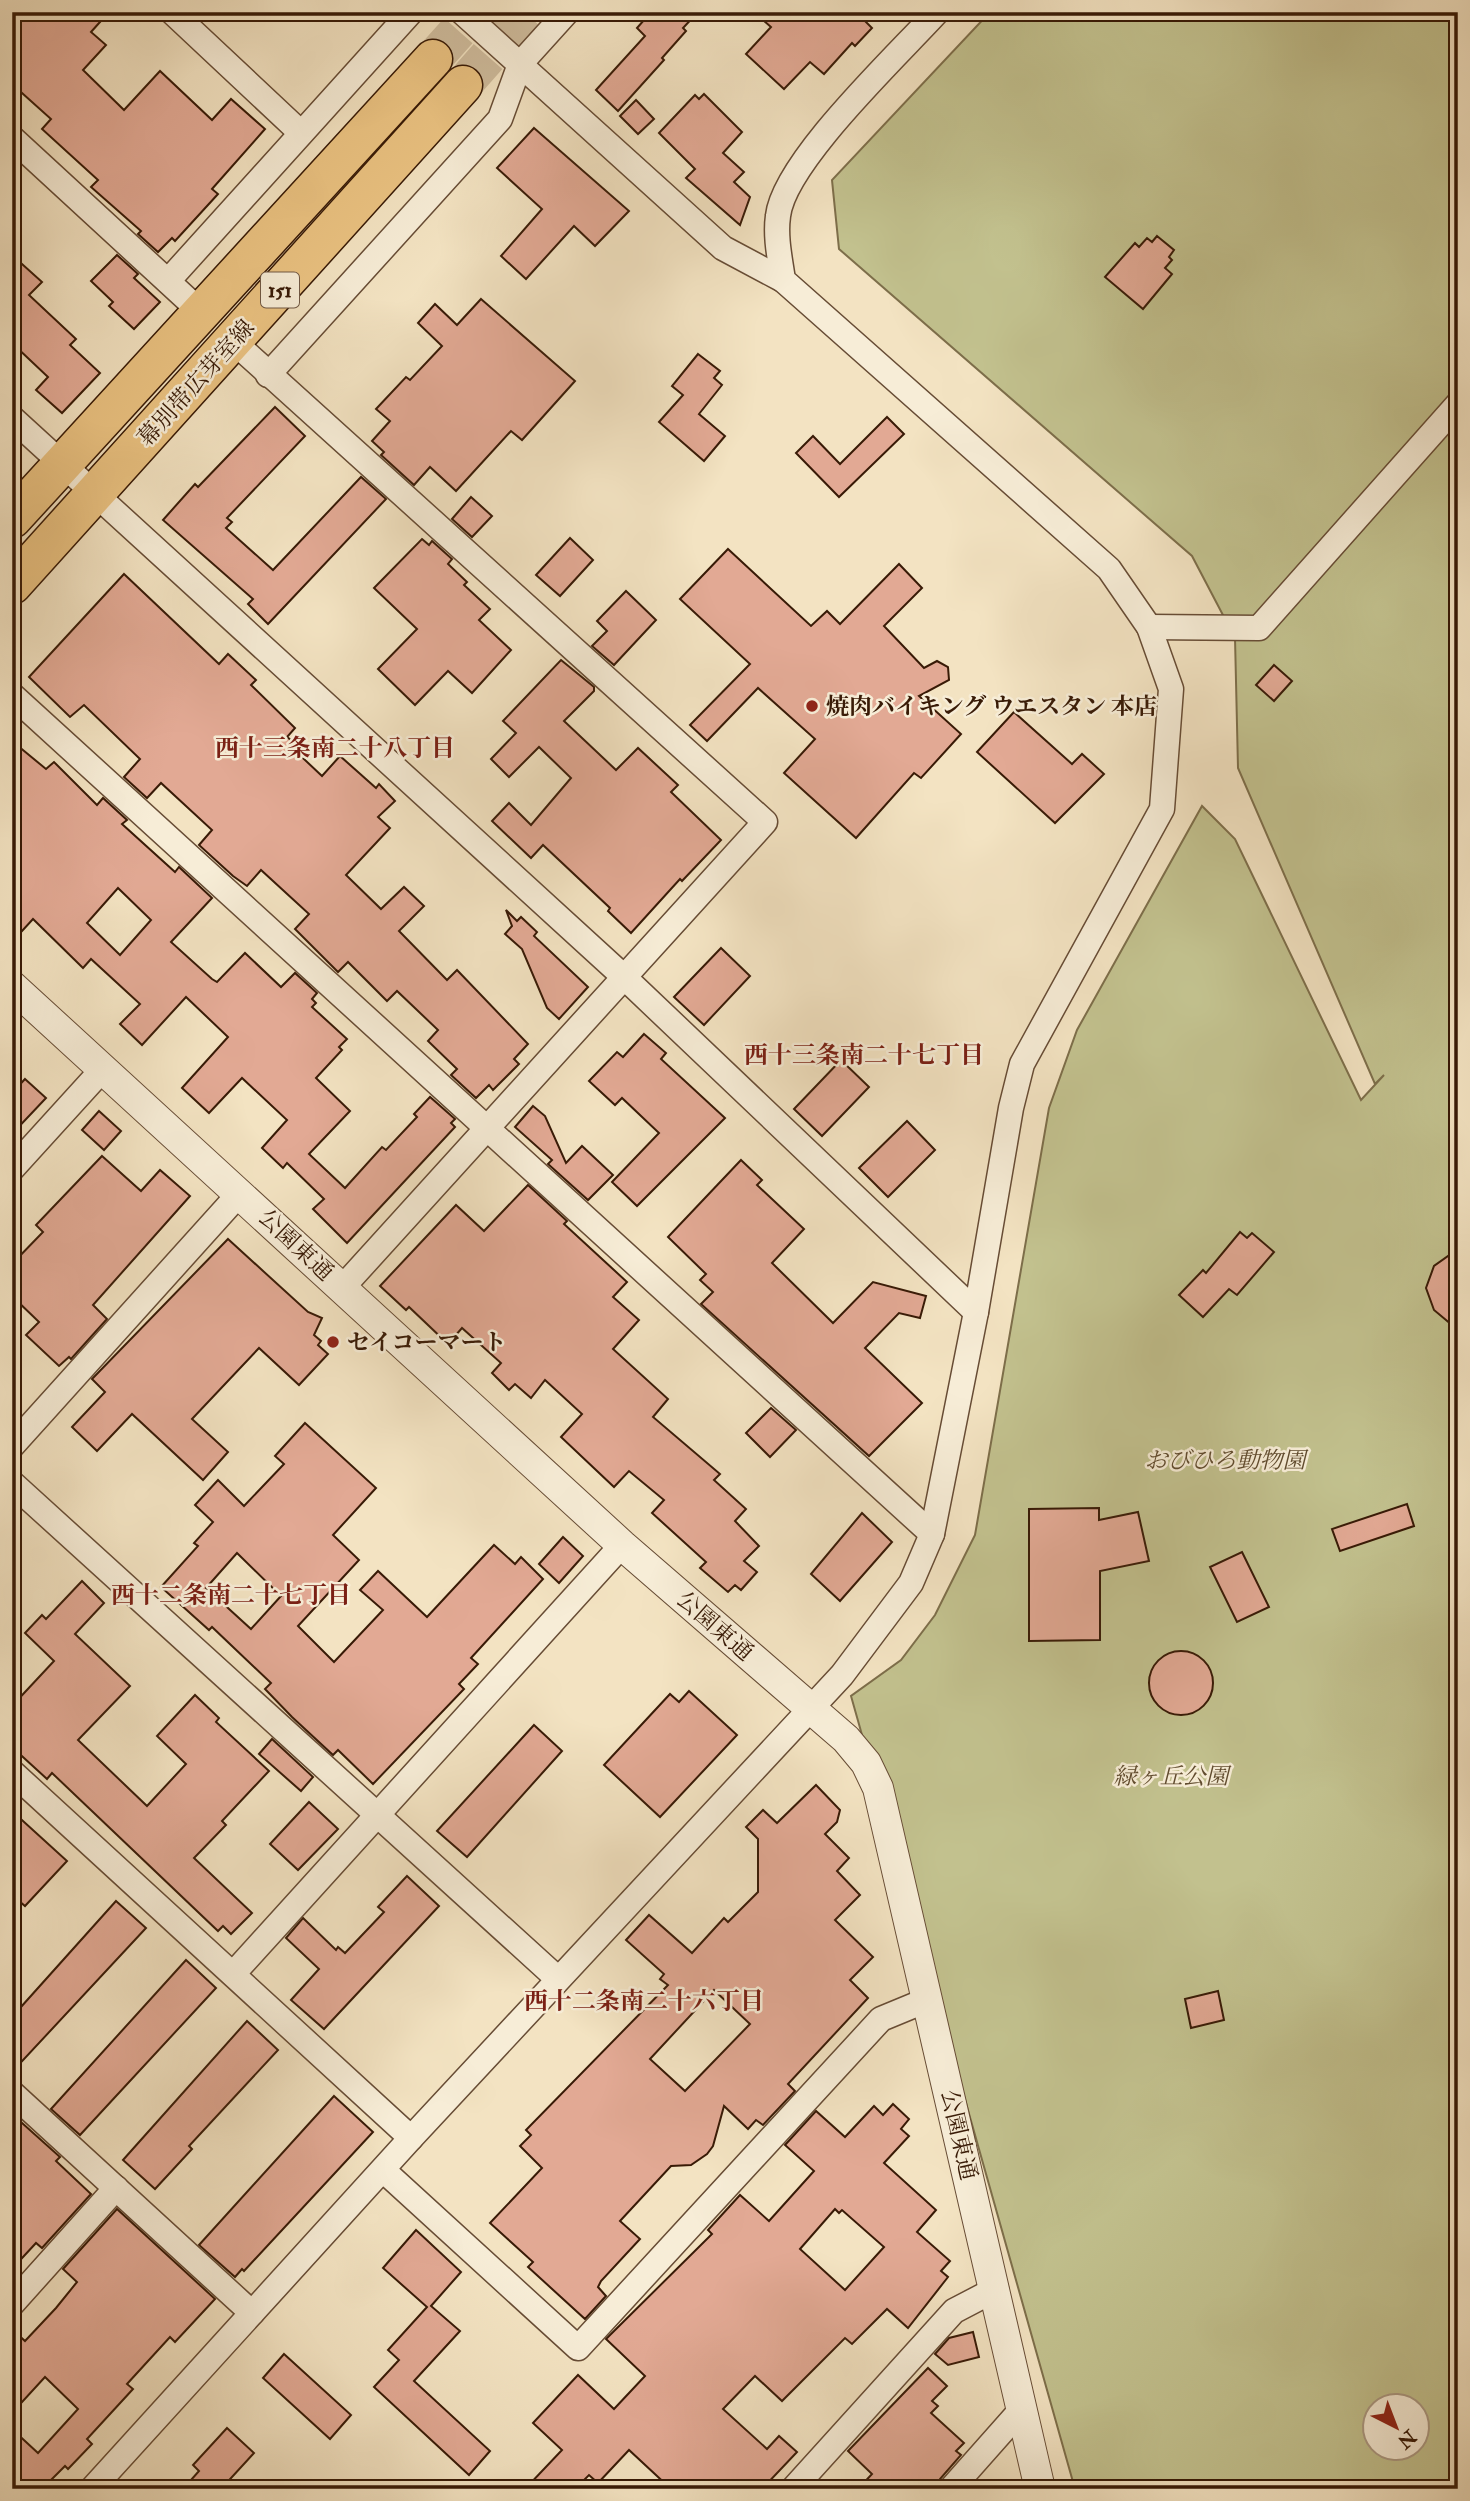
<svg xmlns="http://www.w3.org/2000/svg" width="1470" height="2501" font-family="'IM FELL Double Pica','Noto Serif JP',serif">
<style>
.green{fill:#c2c18e;stroke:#7d6e4a;stroke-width:2;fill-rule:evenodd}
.building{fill:#e2a994;stroke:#381a06;stroke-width:2;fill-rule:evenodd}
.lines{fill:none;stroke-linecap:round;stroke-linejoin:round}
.primary-tunnel{stroke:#cebb9c;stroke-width:38;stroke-dasharray:38 19;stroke-linecap:butt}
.minor-casing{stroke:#674c35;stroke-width:27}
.tertiary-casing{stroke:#674c35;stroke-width:32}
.primary-casing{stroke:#381a06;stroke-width:41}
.minor{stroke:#f7edd7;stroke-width:24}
.tertiary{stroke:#f7edd7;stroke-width:30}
.primary{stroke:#eac281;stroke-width:38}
.poi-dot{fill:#8f2418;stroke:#f7edd7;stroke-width:2.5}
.labels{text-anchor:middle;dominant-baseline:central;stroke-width:5;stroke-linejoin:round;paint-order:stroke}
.shield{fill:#f7edd7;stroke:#715945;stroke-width:2}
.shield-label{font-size:21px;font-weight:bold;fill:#381a06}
.street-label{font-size:23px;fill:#381a06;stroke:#f7edd7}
.poi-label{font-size:23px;font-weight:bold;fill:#381a06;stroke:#f7edd7;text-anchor:start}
.park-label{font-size:23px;font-style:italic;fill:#614c2f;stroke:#f7edd7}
.neighbourhood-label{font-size:24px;font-weight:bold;fill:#7a1f14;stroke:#f7edd7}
</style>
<rect width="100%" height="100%" fill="#f3e3c2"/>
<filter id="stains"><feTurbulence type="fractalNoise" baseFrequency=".00286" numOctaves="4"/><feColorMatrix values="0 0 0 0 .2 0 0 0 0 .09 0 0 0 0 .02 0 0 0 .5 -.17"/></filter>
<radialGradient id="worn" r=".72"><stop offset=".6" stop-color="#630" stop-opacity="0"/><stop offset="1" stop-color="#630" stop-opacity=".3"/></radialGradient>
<path class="green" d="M990 12H1458V2489H1075L851 1696 901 1660 935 1615 975 1535 1049 1108 1077 1030 1202 806 1235 839 1361 1100 1384 1075 1375 1084 1238 768 1235 638 1192 556 839 249 832 180ZM1376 2406H1418V2448H1376Z"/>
<g class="building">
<polygon points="12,12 109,12 91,32 106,45 83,70 124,110 160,71 212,120 231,99 265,129 212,189 218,194 175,241 172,238 158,252 138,234 141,231 91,187 98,180 42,129 51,119 12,84"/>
<polygon points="651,12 698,12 683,28 686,31 662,58 664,60 618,111 596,90 645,36 637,28"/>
<polygon points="754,12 856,12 872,28 855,46 852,43 824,74 810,62 784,89 746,54 771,27"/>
<polygon points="704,94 742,132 723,153 744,172 734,182 750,197 740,225 686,178 695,169 659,133 695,95 699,99"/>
<polygon points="636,100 654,119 638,134 620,116"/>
<polygon points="534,128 629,211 595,246 574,226 526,279 501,256 542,209 497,168"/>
<polygon points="1157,236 1174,250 1169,257 1172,260 1165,268 1172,274 1143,309 1105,277 1135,243 1139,247 1147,238 1152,242"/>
<polygon points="12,255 42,282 29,295 76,339 70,345 100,373 62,413 36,390 48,377 12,343"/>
<polygon points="117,255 138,274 134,278 160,302 134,329 109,306 113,302 91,281"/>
<polygon points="481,299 575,381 522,440 511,431 456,491 430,467 414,485 381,455 384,452 372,441 390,421 376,409 406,377 410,380 442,346 418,323 435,304 457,325"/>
<polygon points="698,354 720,371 714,378 722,385 699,414 725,436 704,461 659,422 683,395 672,386"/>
<polygon points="275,407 305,436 227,518 232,522 226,528 273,570 361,477 386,499 268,624 248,604 253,599 163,520 195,484 198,487"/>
<polygon points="887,417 904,434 839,497 796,453 813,436 840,464"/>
<polygon points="471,497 492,516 472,537 452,519"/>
<polygon points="570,538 593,560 560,596 536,575"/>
<polygon points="422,539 429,545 432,541 452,559 448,564 467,582 464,585 490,609 479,620 511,650 472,693 448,671 415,705 378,669 417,629 374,588"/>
<polygon points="728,549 811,626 827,611 840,624 899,564 922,588 884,626 924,668 937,661 948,667 949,680 919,696 961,734 921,778 914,773 856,838 784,773 815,739 758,688 707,741 690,725 750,664 680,599"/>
<polygon points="124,574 219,664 228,654 256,680 251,685 295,728 287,737 291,740 288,744 322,776 340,756 376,788 379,784 395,801 378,817 390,828 346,875 381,909 404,887 424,906 399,931 447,980 457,970 528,1044 514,1059 519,1064 493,1090 489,1085 476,1098 451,1075 457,1069 428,1041 438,1030 397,991 387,1001 348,962 338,972 295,929 309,914 261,870 247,886 233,876 199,845 212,830 161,783 147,798 124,777 140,759 84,705 70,717 29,677"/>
<polygon points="626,591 656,620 614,665 592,646 607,631 597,621"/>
<polygon points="561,660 594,687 594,691 564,721 616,770 638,748 678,785 671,792 721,840 682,881 680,879 631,933 608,911 610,908 543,845 531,858 492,821 509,803 531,825 571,778 539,747 509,777 491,759 516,733 503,721"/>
<polygon points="1274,665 1292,681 1274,701 1256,685"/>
<polygon points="1014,712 1072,764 1082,754 1104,774 1055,823 977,752"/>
<path d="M12 741 46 769 54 762 97 805 103 798 127 820 122 824 175 872 179 867 212 898 171 942 212 979 217 982 245 953 281 987 295 973 317 993 312 999 316 1003 312 1007 347 1039 339 1047 342 1050 316 1078 350 1111 309 1154 345 1188 382 1147 386 1150 417 1117 414 1114 430 1097 455 1119 451 1123 455 1127 347 1243 313 1209 324 1199 287 1163 283 1168 262 1148 287 1120 242 1078 209 1113 182 1088 228 1037 186 997 142 1045 120 1024 140 1004 91 959 83 968 33 919 12 942ZM118 888 151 920 120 955 87 923Z"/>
<polygon points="506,910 517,921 521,917 537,932 534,936 588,987 559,1019 547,1008 522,949 505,934 512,926"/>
<polygon points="721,948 750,976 704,1025 674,997"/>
<polygon points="644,1034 666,1053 661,1059 725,1118 637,1206 612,1182 659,1133 622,1098 615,1105 589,1081 617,1052 623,1057"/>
<polygon points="841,1060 869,1087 822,1136 794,1109"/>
<polygon points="25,1079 46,1098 12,1134 12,1093"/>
<polygon points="533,1106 545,1116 566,1163 582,1146 613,1175 588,1200 548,1164 552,1160 515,1127"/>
<polygon points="99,1111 121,1131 104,1150 82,1130"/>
<polygon points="907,1121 935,1150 888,1197 859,1168"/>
<polygon points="102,1156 141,1191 160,1170 190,1196 93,1305 107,1319 71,1359 69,1357 59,1366 26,1335 39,1322 12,1296 12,1264 43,1232 36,1225"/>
<polygon points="741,1160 762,1180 757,1185 804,1229 772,1263 833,1323 873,1282 926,1296 920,1318 899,1313 865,1348 922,1403 869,1456 701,1304 713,1292 700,1280 706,1274 668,1237"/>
<polygon points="528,1185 567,1221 564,1224 627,1282 613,1297 639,1320 613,1349 668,1399 653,1417 720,1474 714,1480 746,1509 735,1521 759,1546 744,1561 757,1572 741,1590 735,1585 728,1592 700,1568 706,1562 652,1513 664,1500 629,1471 614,1487 561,1437 582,1414 545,1380 531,1398 515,1384 509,1390 492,1373 501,1363 462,1328 448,1344 409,1307 406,1310 380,1286 456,1205 484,1231"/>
<polygon points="1240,1232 1247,1238 1252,1233 1274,1252 1237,1295 1229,1289 1203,1317 1179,1295 1203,1270 1206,1273"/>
<polygon points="228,1239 308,1312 322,1318 314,1335 321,1341 318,1345 328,1354 299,1385 259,1348 192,1419 228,1452 203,1480 132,1414 97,1451 72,1427 105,1392 92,1379"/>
<polygon points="1458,1249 1458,1330 1434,1310 1426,1288 1434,1266"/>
<polygon points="771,1408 796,1430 770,1457 746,1433"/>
<path d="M305 1423 376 1488 333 1535 359 1560 298 1626 334 1662 383 1610 360 1590 378 1571 427 1617 494 1545 515 1564 521 1557 543 1579 471 1658 478 1664 459 1684 464 1689 373 1784 338 1750 333 1755 292 1717 265 1689 271 1683 212 1627 209 1630 161 1587 198 1546 194 1543 213 1522 195 1505 218 1480 244 1506 284 1464 275 1456ZM237 1553 281 1596 251 1629 206 1588Z"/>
<polygon points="1407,1504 1414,1526 1340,1551 1332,1529"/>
<polygon points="1099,1508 1099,1520 1138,1512 1149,1561 1100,1571 1100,1640 1029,1641 1029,1509"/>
<polygon points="862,1513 892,1542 840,1601 811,1574"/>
<polygon points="563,1537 583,1556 559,1583 539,1564"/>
<polygon points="1242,1552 1269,1607 1237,1622 1210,1567"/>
<polygon points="82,1581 104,1603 75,1634 130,1686 78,1740 147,1806 186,1764 157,1736 195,1695 219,1718 216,1722 269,1771 222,1821 226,1825 194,1858 252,1913 231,1934 223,1926 218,1931 52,1773 47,1779 12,1747 12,1706 54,1661 25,1633 42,1615 46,1619"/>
<circle cx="1181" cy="1683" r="32"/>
<polygon points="689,1691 737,1735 660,1817 604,1765 670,1694 679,1702"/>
<polygon points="534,1725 562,1751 467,1857 437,1831"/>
<polygon points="272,1739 313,1777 301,1791 259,1754"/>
<path d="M816 1785 840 1810 837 1822 825 1834 849 1858 837 1871 860 1895 835 1920 873 1957 850 1980 868 1998 788 2084 795 2091 763 2125 756 2120 748 2129 724 2106 713 2146 707 2154 691 2165 671 2166 620 2221 640 2239 601 2281 598 2287 606 2296 585 2319 528 2267 533 2262 490 2223 542 2168 520 2146 531 2135 526 2130 668 1985 660 1979 664 1974 626 1940 649 1915 692 1953 724 1918 728 1922 758 1892V1839L746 1827 763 1810 777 1823ZM714 1990 750 2024 685 2091 650 2059Z"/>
<polygon points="309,1802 338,1829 298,1870 270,1844"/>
<polygon points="12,1811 67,1861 25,1906 12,1895"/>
<polygon points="407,1876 439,1906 324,2029 291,2000 319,1969 286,1938 303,1918 336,1950 338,1947 345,1953 384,1912 378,1907"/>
<polygon points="116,1901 146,1928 12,2072 12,2017"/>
<polygon points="186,1960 216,1988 80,2135 51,2109"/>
<polygon points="1218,1991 1224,2020 1191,2028 1185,1999"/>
<polygon points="247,2021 278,2050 189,2146 192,2149 155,2189 123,2160"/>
<polygon points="334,2096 373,2132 244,2271 242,2269 235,2277 199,2245"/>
<path d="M893 2104 909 2119 901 2129 909 2136 884 2163 936 2210 917 2232 950 2261 941 2271 948 2277 908 2328 887 2309 852 2344 845 2338 782 2401 755 2376 723 2409 767 2449 779 2436 797 2452 762 2489H671L629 2450 598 2483 589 2475 575 2489H525L562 2450 533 2423 578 2375 614 2409 645 2376 606 2339 712 2234 708 2230 740 2195 769 2221 814 2171 785 2145 816 2111 845 2137 874 2106 883 2115ZM835 2209 839 2213 842 2210 884 2247 845 2290 800 2249Z"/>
<polygon points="12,2114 60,2157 56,2161 91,2194 42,2248 36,2243 12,2269"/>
<polygon points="117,2209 215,2299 175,2342 170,2337 127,2384 133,2389 87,2439 92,2444 68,2469 65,2466 42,2489 12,2489 12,2429 38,2453 78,2409 45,2377 12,2413 12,2329 25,2341 56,2308 77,2282 63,2269"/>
<polygon points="416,2230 461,2272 431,2306 460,2331 414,2381 490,2451 469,2475 374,2387 399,2360 388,2350 427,2307 383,2268"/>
<polygon points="973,2332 979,2357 948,2365 935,2354 949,2338"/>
<polygon points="284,2354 351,2415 330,2439 263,2378"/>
<polygon points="928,2368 947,2386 932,2401 938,2406 931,2413 964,2443 956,2451 961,2455 940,2479 936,2489 858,2489 872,2474 848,2451"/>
<polygon points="227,2428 254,2453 221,2489 183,2489 199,2471 193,2465"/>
</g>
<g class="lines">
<g class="primary-tunnel">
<polyline points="433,59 475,12"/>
<polyline points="463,85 527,12"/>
</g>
<g class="minor-casing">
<g id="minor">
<polyline points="172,12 301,133"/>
<polyline points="462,12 723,248 783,280"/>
<polyline points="12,138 202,313"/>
<polyline points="168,281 411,12"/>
<polyline points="234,342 765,822 342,1288"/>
<polyline points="268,375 500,119 520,64 567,12"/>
<polyline points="12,418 624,977 976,1312"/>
<polyline points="1149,627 1259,628 1458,404"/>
<polyline points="12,695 932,1534"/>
<polyline points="12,1169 102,1070"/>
<polyline points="12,1446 240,1193"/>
<polyline points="12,1483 558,1979"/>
<polyline points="12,1772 411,2138"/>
<polyline points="233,1974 622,1545"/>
<polyline points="12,2093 252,2313"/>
<polyline points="383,2170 578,2348 881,2019 927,2000"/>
<polyline points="12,2304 116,2188"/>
<path d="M92 2489 411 2138 842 1675 911 1583 932 1534 976 1312 1011 1108 1022 1064 1162 809 1171 689 1149 627 1109 569 783 280C780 259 775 237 778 216 784 162 897 56 937 12"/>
<polyline points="793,2489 954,2311 996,2289"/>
<polyline points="951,2489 1021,2410"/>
</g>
</g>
<g class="tertiary-casing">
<polyline id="tertiary" points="12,986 622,1545 846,1739 866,1763 878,1788 1040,2489"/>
</g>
<g class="primary-casing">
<g id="primary">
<polyline points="12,519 433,59"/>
<polyline points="12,585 463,85"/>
</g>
</g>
<use href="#minor" class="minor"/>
<use href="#tertiary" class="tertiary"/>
<use href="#primary" class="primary"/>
</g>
<g class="poi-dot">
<circle cx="812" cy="706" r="7"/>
<circle cx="333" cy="1342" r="7"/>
</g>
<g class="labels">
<rect class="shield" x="261" y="272.5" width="38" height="35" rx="5"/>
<g class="shield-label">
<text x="280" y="290">151</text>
</g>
<g class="street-label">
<text transform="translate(196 383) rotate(-48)">幕別帯広芽室線</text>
<text transform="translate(296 1245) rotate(43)">公園東通</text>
<text transform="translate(715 1626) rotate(41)">公園東通</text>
<text transform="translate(959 2135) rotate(77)">公園東通</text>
</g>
<g class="poi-label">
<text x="826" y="706">焼肉バイキング ウエスタン 本店</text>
<text x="347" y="1342">セイコーマート</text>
</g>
<g class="park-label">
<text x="1225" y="1460">おびひろ動物園</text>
<text x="1171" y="1776">緑ヶ丘公園</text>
</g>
<g class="neighbourhood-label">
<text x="335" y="748">西十三条南二十八丁目</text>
<text x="864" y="1055">西十三条南二十七丁目</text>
<text x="231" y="1595">西十二条南二十七丁目</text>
<text x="644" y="2001">西十二条南二十六丁目</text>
</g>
</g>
<rect width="1470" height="2501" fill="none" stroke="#f3e3c2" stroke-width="42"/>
<rect x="14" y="14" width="1442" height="2473" fill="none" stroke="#381a06" stroke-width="3.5"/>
<rect x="21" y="21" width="1428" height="2459" fill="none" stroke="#381a06" stroke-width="2"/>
<g transform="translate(1396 2427) rotate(138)"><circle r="33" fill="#f7edd7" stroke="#ab9983" stroke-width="2"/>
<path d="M0-5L12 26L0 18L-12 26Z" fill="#8f2418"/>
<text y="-10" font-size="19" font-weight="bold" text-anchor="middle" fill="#381a06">N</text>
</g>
<rect width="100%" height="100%" filter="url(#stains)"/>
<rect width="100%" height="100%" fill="url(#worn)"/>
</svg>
